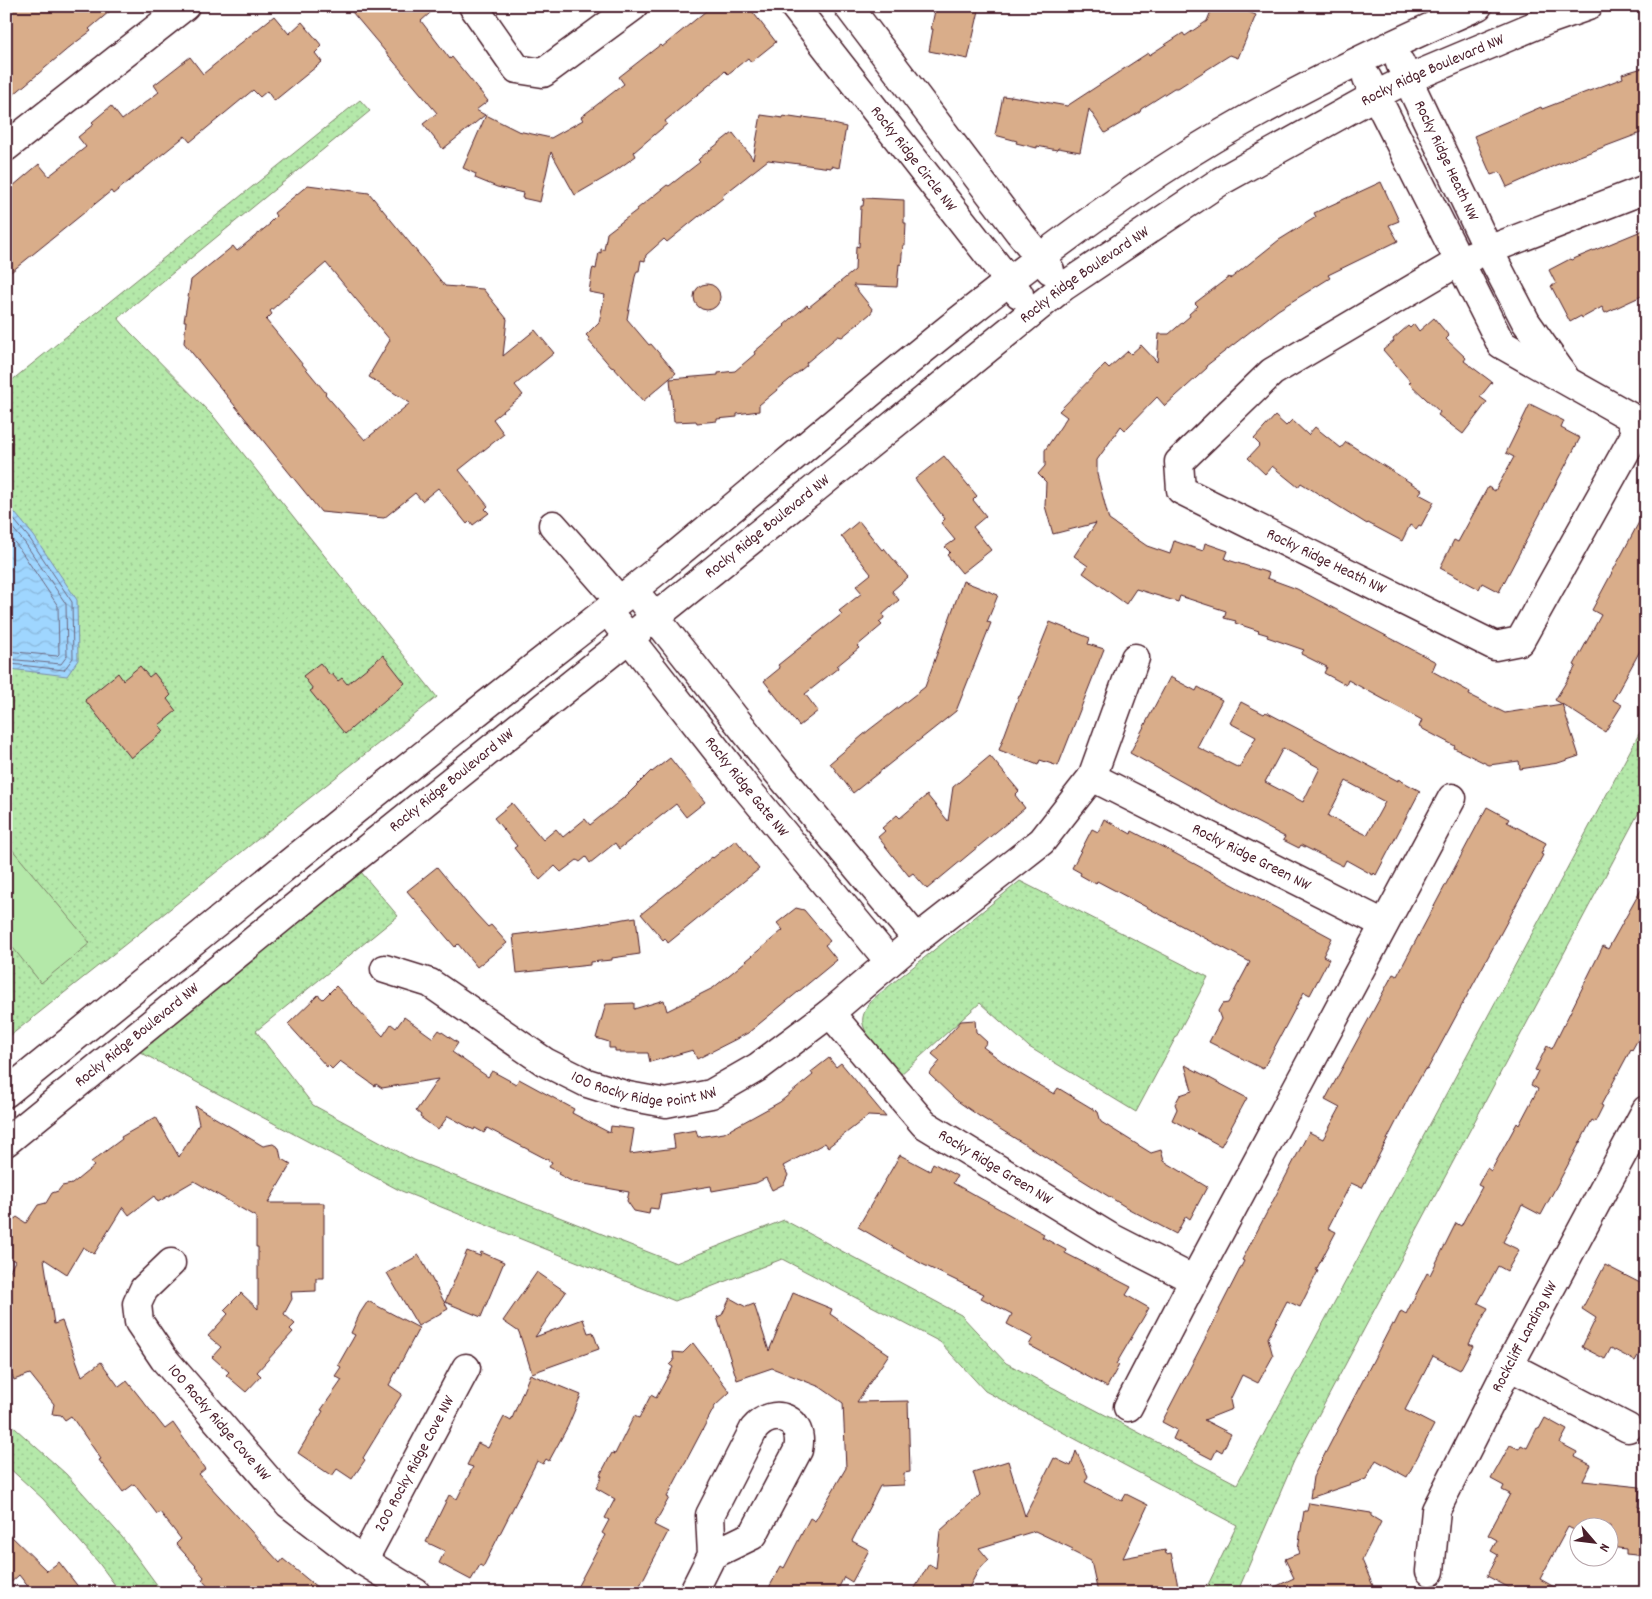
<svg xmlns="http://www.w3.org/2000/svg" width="1652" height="1599" font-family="Dekko,sans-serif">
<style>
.park{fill:url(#park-dots);stroke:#7f846a}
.pitch{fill:#b4e8a9;stroke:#7f846a}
.water{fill:url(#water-waves);stroke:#7d8daa}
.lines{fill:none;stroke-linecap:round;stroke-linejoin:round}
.shore{stroke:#6c6880;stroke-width:1}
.building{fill:#d9ad8a;stroke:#4a1f2b;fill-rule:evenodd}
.minor-casing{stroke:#4a1f2b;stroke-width:31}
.minor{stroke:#fff;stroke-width:28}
.labels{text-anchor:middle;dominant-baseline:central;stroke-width:4;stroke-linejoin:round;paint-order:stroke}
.street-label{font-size:16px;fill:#4a1f2b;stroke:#fff}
</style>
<defs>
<pattern id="park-dots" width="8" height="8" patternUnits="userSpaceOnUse" patternTransform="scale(1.25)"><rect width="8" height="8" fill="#b4e8a9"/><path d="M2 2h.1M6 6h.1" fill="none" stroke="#9cc792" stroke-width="1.8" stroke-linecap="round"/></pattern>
<pattern id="water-waves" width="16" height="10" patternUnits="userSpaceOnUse" patternTransform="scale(1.25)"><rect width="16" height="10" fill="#9fd6ff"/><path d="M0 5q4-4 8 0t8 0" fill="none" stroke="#8ab7db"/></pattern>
</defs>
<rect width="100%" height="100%" fill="#fff"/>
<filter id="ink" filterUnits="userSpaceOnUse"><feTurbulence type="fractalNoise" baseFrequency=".02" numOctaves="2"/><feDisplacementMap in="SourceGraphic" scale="10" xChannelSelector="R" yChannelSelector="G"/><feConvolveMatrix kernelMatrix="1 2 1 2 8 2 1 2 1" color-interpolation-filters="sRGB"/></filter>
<g filter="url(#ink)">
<g class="park">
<polygon points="360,100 370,111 118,318 130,332 214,417 437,697 6,1039 6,385"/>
<polygon points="1646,721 1646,799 1294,1461 1237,1593 1204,1593 1237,1525 985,1391 940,1342 782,1259 675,1301 399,1190 138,1051 361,872 398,916 256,1031 313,1105 414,1160 676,1263 784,1220 961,1315 1006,1363 1237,1484"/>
<path d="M1020 881 1208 977 1136 1112 1029 1047 980 1003 900 1075C889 1062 866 1039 863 1024 861 1014 868 1006 873 999Z"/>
<polygon points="6,1420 66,1474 122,1537 163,1593 121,1593 98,1562 43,1499 6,1465"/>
</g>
<polygon class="pitch" points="6,842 90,943 41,983 6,939"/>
<polygon class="water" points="6,502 34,536 77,600 78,660 67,676 10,669 6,670"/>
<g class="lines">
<g class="shore">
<polyline points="6,510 30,539 72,602 73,658 64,670 11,664 6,665"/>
<polyline points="6,520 25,543 66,604 67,656 61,664 6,659"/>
<polyline points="6,532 19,548 58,606 59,654 57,656 6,651"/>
</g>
</g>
<g class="building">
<polygon points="6,6 116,6 89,29 91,31 71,46 6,101"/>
<polygon points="347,6 438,6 421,21 450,59 452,57 488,101 476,110 485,115 443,149 423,124 437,113"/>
<polygon points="712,6 748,6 776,42 751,62 748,58 728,74 725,71 714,81 665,121 667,124 634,152 636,156 611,174 575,195 551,152 540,202 522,198 523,193 497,187 475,178 476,174 463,168 486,115 518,131 551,138 583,120 581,117 624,84 619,77 660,45 662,47"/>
<polygon points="936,6 980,6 968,59 929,51 933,29 931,29"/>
<polygon points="1213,6 1234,6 1256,15 1238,58 1230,55 1178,88 1174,88 1141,109 1140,112 1105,133 1089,109 1080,152 1058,148 1057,150 1037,146 1037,148 1016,143 1017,141 995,135 1003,96 1011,97 1011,96 1067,106 1148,53 1149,55 1154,52 1183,33 1185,36 1207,21"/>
<polygon points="274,16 289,34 302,22 322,46 315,53 322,62 274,101 267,91 260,97 253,90 190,142 185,136 113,194 111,191 6,276 6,192 39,164 49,176 86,147 78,137 94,124 92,122 111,106 122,120 159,92 154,85 190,57 203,74"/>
<polygon points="1646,67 1646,131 1556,165 1507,187 1500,172 1491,175 1474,136 1541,107 1542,109 1623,78 1622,74"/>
<polygon points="761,115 783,118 783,116 803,119 803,117 825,120 825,122 846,127 839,168 831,166 831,168 768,160 722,196 723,198 699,217 699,216 667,242 664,239 646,255 645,261 641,260 639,271 637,271 635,277 627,319 649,345 651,344 676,373 643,401 614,368 611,367 588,340 589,338 586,335 599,322 605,295 589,292 592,271 593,268 596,269 599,252 601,253 601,249 604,250 607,233 637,210 637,209 667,185 669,186 700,162 698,160 700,158 729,135 729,136 733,133 753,159"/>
<polygon points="1381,182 1399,221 1389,225 1398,241 1328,275 1330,278 1278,310 1206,366 1207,368 1165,406 1157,397 1125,430 1121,426 1097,460 1097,474 1109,520 1147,546 1170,554 1174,541 1203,551 1205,543 1228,551 1225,559 1269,573 1267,578 1297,589 1436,662 1432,671 1470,692 1469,695 1505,713 1562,704 1555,700 1576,666 1574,665 1601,615 1592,610 1646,509 1646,640 1613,700 1622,705 1605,732 1562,704 1579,756 1558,763 1520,769 1519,761 1489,765 1454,748 1455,746 1419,727 1422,720 1348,680 1346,685 1324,673 1327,667 1301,654 1304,650 1267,637 1268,635 1258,632 1259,631 1235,623 1236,621 1224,618 1226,611 1180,596 1178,602 1136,589 1126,604 1083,573 1088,566 1074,556 1096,523 1053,534 1045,506 1046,482 1038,474 1045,466 1045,450 1067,417 1059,411 1105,364 1109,368 1128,351 1131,354 1141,345 1157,362 1159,334 1169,334 1190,316 1189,314 1198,306 1195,303 1229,277 1230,279 1279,240 1316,217 1314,213"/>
<path d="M308 185 369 193 445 286 483 289 507 319 503 356 535 330 554 353 515 385 523 395 493 419 504 434 459 470 488 506 485 509 489 513 473 525 470 521 467 524 438 488 422 501 415 493 384 518 321 512 184 343 186 321H184L191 280 233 246 237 251 270 224 269 223 276 216 274 213ZM326 263 390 340 371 372H372L369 377 410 403 365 440 325 394 326 393 266 320 272 314 270 311Z"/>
<polygon points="864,198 904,200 904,223 906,223 905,245 903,245 901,265 899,264 897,287 853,285 873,310 870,314 842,337 838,336 806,363 807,365 759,405 759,411 737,414 737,417 717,419 717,421 697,423 696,421 674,422 670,379 718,375 718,373 735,371 755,354 754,352 785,326 784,325 807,305 809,307 855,270 856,246 859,247 861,206 863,206"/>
<polygon points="1646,229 1646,294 1605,313 1602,307 1582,318 1581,316 1570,322 1551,286 1556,284 1549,270 1570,259 1571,260"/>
<circle cx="707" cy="297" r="13"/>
<polygon points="1434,318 1449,336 1446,339 1466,358 1464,361 1492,382 1480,397 1487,402 1463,434 1438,415 1440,412 1409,383 1411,382 1383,350 1394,341 1393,339 1408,326 1410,328 1414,324 1419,331"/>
<polygon points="1530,404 1564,421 1561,428 1580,438 1499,592 1482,583 1479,589 1440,568 1454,540 1458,542 1488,487 1495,491 1514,457 1506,453"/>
<polygon points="1275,416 1286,426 1292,420 1308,435 1315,427 1341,448 1346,442 1422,490 1419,494 1434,502 1421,526 1419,525 1416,529 1410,525 1402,541 1368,523 1367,524 1301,483 1298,487 1272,466 1265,474 1248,458 1260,445 1254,439"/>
<polygon points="944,456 977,496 973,500 986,516 973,527 991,550 962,573 947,555 950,552 945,547 955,540 941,523 945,519 915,479"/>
<polygon points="859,521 882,550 884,548 908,577 892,591 899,600 883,614 884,618 879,622 882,625 857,646 859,648 837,666 838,668 805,694 818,711 799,726 764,681 780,668 778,665 842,614 839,611 862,593 856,586 871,574 841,536"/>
<polygon points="963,581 998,595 987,622 991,623 956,711 853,793 830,763 869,730 925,687"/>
<polygon points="1050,622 1090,638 1088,644 1104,649 1058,766 1040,760 1038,765 999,750 1019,696 1020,696"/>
<polygon points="383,655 405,683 345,734 310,691 313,689 303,676 320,663 330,675 332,674 338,681 342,678 347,684"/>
<polygon points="140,666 149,677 154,673 171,695 167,699 176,711 159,725 164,731 131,758 85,700 118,673 123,680"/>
<path d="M1170 677 1196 691 1198 687 1222 700 1197 747 1239 768 1256 737 1230 723 1241 702 1264 714 1266 712 1398 781V779L1420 791 1376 875 1374 873 1373 875 1346 860 1343 866 1301 845 1299 848 1283 840 1285 837 1220 803 1130 753ZM1283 748 1320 768 1303 802 1265 782ZM1346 781 1385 802 1367 835 1328 816Z"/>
<polygon points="990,756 1019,791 1015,795 1025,808 927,889 913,873 909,876 878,837 885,831 882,828 897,815 900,818 927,795 948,821 953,787"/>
<polygon points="670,758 705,802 686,817 676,804 619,849 615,843 590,863 586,857 580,862 577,860 561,872 555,866 540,880 514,848 517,846 494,818 512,803 543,840 556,829 563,837 585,819 590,825 626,796 651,771 652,772"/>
<polygon points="1487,807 1509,819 1507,822 1546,843 1541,854 1543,855 1427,1070 1425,1069 1409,1097 1362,1188 1351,1183 1328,1228 1336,1232 1316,1270 1318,1271 1300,1307 1287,1301 1268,1338 1273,1356 1258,1383 1242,1375 1230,1400 1232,1409 1204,1420 1231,1434 1222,1452 1217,1449 1212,1459 1173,1439 1177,1430 1162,1422 1220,1310 1219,1310 1244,1261 1242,1260 1309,1132 1323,1139 1340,1108 1325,1100 1393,974 1397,976"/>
<polygon points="1104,819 1131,834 1132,831 1178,855 1332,938 1323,956 1329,959 1310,995 1304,992 1263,1069 1209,1042 1221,1019 1218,1011 1222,1004 1228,1003 1250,962 1097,881 1096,884 1080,875 1081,873 1072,868 1092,829 1098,832"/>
<polygon points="736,840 759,869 668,943 665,938 663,940 641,914 712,857 713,858"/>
<polygon points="437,867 475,913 488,927 491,925 507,943 477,967 458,944 455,947 407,891"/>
<polygon points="1646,881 1646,1025 1632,1050 1631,1049 1601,1105 1603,1106 1595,1122 1592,1120 1541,1215 1522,1205 1503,1242 1519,1250 1507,1271 1498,1266 1478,1303 1488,1308 1469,1344 1473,1346 1460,1370 1433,1356 1405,1410 1434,1425 1407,1477 1376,1460 1366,1479 1310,1498 1313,1477 1392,1324 1394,1325 1401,1311 1406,1314 1427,1273 1430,1275 1456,1223 1461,1226 1482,1187 1478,1185 1487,1168 1491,1171 1517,1123 1519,1125 1538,1089 1531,1085 1538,1071 1535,1070 1547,1046 1552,1049 1603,946 1608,949"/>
<polygon points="796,908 804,910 830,941 825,945 837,960 748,1033 697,1059 693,1050 650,1062 648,1053 619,1053 619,1051 615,1051 615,1048 609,1048 609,1042 596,1038 606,1004 634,1003 634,1009 664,1000 667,1011 713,988 734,971 783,930 777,923"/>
<polygon points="636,917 640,954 612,958 612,960 590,962 590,965 517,973 513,935 583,926"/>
<polygon points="336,986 383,1036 391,1024 396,1028 404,1017 433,1038 439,1030 458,1043 452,1052 488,1077 492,1071 516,1084 519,1079 574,1109 572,1113 610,1133 611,1126 634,1129 630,1154 675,1148 673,1134 696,1130 698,1137 724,1133 780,1102 813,1075 811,1072 829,1058 836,1067 841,1063 886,1117 868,1116 828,1147 825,1143 783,1166 788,1175 784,1184 772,1190 766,1178 756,1183 712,1191 711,1186 661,1194 658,1209 650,1208 649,1214 634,1211 627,1201 629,1192 573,1182 558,1174 559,1172 549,1167 552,1162 487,1128 484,1133 475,1128 474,1130 448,1116 438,1130 420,1117 421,1115 416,1111 438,1079 382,1088 376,1084 375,1086 340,1061 332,1069 328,1065 327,1067 288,1024 318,995 323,999"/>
<polygon points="975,1020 976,1032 987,1042 983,1047 1015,1071 1054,1094 1058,1088 1098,1112 1101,1122 1151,1153 1161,1150 1164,1161 1207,1187 1190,1219 1186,1216 1176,1234 1129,1209 979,1116 956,1100 929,1074 940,1061 932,1054 961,1021"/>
<polygon points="1185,1065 1247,1098 1221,1146 1172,1120 1177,1109 1175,1104 1180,1095 1192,1091"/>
<polygon points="195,1106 263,1146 273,1144 279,1148 281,1158 291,1164 268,1203 324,1203 324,1278 316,1278 316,1291 291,1292 292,1299 284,1314 295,1324 290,1329 293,1332 257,1372 261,1376 246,1392 226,1375 229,1372 212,1357 221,1347 208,1336 228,1314 224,1310 241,1293 258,1309 258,1247 256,1247 256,1217 194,1181 158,1202 154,1196 129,1215 123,1207 94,1254 83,1247 67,1274 44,1259 54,1324 62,1321 82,1376 101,1362 119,1387 127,1381 165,1429 173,1423 205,1469 199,1474 280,1563 283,1559 324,1593 214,1593 202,1580 204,1577 195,1567 196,1566 176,1544 181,1539 160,1512 157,1514 134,1484 123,1492 99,1460 101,1459 71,1416 65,1420 61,1415 52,1414 54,1404 30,1374 14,1380 6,1360 6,1278 15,1261 6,1256 6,1226 17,1217 26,1223 38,1205 46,1203 52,1193 58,1191 62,1186 72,1184 94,1166 91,1162 122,1139 121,1137 156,1117 179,1157 199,1124"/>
<polygon points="900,1155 930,1171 933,1163 957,1176 953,1183 1044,1234 1042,1237 1066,1250 1065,1253 1131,1287 1126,1295 1149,1308 1116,1364 1119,1365 1107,1387 1029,1345 1033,1338 1007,1324 1012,1314 981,1298 984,1294 922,1264 858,1227"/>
<polygon points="467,1251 480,1256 481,1252 504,1262 481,1317 445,1302"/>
<polygon points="419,1255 448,1309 418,1326 387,1273"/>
<polygon points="1605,1265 1646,1286 1646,1355 1640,1352 1635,1361 1611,1348 1605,1359 1582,1347 1596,1318 1582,1309"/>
<polygon points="537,1272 566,1292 535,1337 583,1319 588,1333 593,1332 599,1349 532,1373 519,1332 503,1321"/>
<polygon points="793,1293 832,1309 830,1314 889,1354 857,1402 908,1401 910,1472 904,1473 904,1485 880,1486 852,1541 869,1550 852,1582 844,1577 836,1593 766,1593 781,1566 784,1568 810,1518 815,1521 846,1468 843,1403 820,1387 772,1368 737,1380 717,1317 722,1315 730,1298 746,1307 754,1304 769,1351"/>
<polygon points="368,1301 419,1328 389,1385 402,1394 363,1458 365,1460 352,1479 337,1469 332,1476 298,1453 323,1411 321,1410 342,1380 335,1376 341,1367 338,1365 355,1335 351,1333 360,1313"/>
<polygon points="693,1343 730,1392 715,1406 667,1497 669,1498 654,1525 668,1532 636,1593 574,1593 605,1535 602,1533 609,1520 605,1518 615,1499 596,1488 602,1476 600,1475 612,1453 615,1454 634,1416 639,1418 651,1395 656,1398 673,1367 670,1365 674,1361 673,1352 683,1353"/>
<polygon points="530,1374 581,1395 568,1426 549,1461 546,1459 543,1464 537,1461 483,1567 480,1565 471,1580 439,1563 445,1551 426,1542 449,1495 457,1499 473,1467 467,1465 478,1443 488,1448 504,1417 511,1421"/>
<polygon points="1545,1418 1567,1430 1560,1443 1577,1452 1575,1457 1591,1465 1583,1481 1640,1487 1638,1507 1646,1508 1646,1556 1626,1554 1626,1549 1610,1547 1610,1526 1579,1526 1576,1531 1568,1527 1540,1579 1565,1593 1519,1593 1487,1576 1498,1555 1491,1551 1497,1540 1488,1535 1510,1494 1502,1490 1504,1486 1491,1479 1510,1445 1519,1449 1521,1445 1527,1448 1537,1428 1539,1429"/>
<polygon points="1076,1451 1088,1476 1085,1482 1122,1501 1126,1494 1148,1505 1123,1558 1165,1550 1166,1554 1171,1553 1178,1586 1146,1593 1098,1593 1091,1561 1071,1551 1073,1549 1035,1531 979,1548 989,1560 979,1569 966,1593 912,1593 929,1564 936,1568 940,1531 980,1495 973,1472 1008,1461 1025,1516 1054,1458 1071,1466"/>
<polygon points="1309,1503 1371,1513 1371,1516 1381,1522 1362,1560 1376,1593 1262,1593 1294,1578 1285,1559 1300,1553 1298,1548 1304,1511 1307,1511"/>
<polygon points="6,1531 47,1571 59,1562 83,1593 33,1593 19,1575 6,1587"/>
</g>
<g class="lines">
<g class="minor-casing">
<g id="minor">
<polyline points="473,6 517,69 543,73 634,6"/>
<path id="s1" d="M794 6 1019 294"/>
<polyline points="848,6 1019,232 1050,270"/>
<path id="s2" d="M1400 63 1488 249 1526 322 1564 376"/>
<polyline points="1367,78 1501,344 1629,416 1636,433 1520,641 1495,646 1181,490 1179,462 1272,372 1460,261 1646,189"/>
<polyline points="6,147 185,6"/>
<polyline points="553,525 619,600"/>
<polyline points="643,602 775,769 917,939"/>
<path id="s3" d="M617 623 748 790 889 961"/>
<polyline points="1092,777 1135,658"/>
<path id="s4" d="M385 969 430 983 545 1062 587 1083 628 1096 666 1103 711 1094 758 1067 830 1013 917 939 1042 841 1092 777 1384 924"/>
<path id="s5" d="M830 1013 924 1124 1108 1236 1194 1280"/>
<path d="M6 1093C154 972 302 852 451 733 518 679 587 627 654 573 820 437 981 292 1160 172 1260 106 1369 54 1478 6"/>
<path id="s6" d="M6 1142 328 880 817 487 1063 287 1221 181 1376 95 1408 79 1548 20 1588 6"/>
<path id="s7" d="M171 1263 144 1289 137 1304 139 1322 164 1359 289 1504 363 1561 416 1593"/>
<polyline points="1509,1366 1628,1428"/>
<polyline points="1128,1407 1194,1280 1452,798"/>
<path id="s8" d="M363 1561 466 1368"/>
<path id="s9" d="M1430 1571 1436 1510 1509 1366 1646 1110"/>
<path d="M693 1593 712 1555 710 1515 754 1429C774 1405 805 1419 798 1450L753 1535 712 1555"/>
</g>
</g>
<use href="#minor" class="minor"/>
</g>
</g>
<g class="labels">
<g class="street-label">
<text stroke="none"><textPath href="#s6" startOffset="1789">Rocky Ridge Boulevard NW</textPath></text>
<text stroke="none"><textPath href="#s1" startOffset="194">Rocky Ridge Circle NW</textPath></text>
<text stroke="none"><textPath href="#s2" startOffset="108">Rocky Ridge Heath NW</textPath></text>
<text stroke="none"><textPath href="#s6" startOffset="1384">Rocky Ridge Boulevard NW</textPath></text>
<text stroke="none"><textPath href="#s6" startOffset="979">Rocky Ridge Boulevard NW</textPath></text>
<text transform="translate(1326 562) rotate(26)">Rocky Ridge Heath NW</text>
<text stroke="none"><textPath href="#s6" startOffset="574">Rocky Ridge Boulevard NW</textPath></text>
<text stroke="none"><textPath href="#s3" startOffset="209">Rocky Ridge Gate NW</textPath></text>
<text stroke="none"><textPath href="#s4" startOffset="1038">Rocky Ridge Green NW</textPath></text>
<text stroke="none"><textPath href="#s6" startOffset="169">Rocky Ridge Boulevard NW</textPath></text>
<text stroke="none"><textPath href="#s4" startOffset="292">100 Rocky Ridge Point NW</textPath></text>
<text stroke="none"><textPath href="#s5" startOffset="229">Rocky Ridge Green NW</textPath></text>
<text stroke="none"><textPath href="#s9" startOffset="256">Rockcliff Landing NW</textPath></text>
<text stroke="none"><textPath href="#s7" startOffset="201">100 Rocky Ridge Cove NW</textPath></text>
<text stroke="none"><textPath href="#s8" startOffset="110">200 Rocky Ridge Cove NW</textPath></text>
</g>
</g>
<rect width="1652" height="1599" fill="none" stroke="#fff" stroke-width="25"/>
<rect x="12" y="12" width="1627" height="1574" fill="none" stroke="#4a1f2b" stroke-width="2" filter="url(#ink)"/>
<g transform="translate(1594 1542) rotate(118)"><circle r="24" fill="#ffffff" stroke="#b7a5aa"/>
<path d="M0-4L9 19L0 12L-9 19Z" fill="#4a1f2b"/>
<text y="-8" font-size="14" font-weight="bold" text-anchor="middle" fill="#4a1f2b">N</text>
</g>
</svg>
